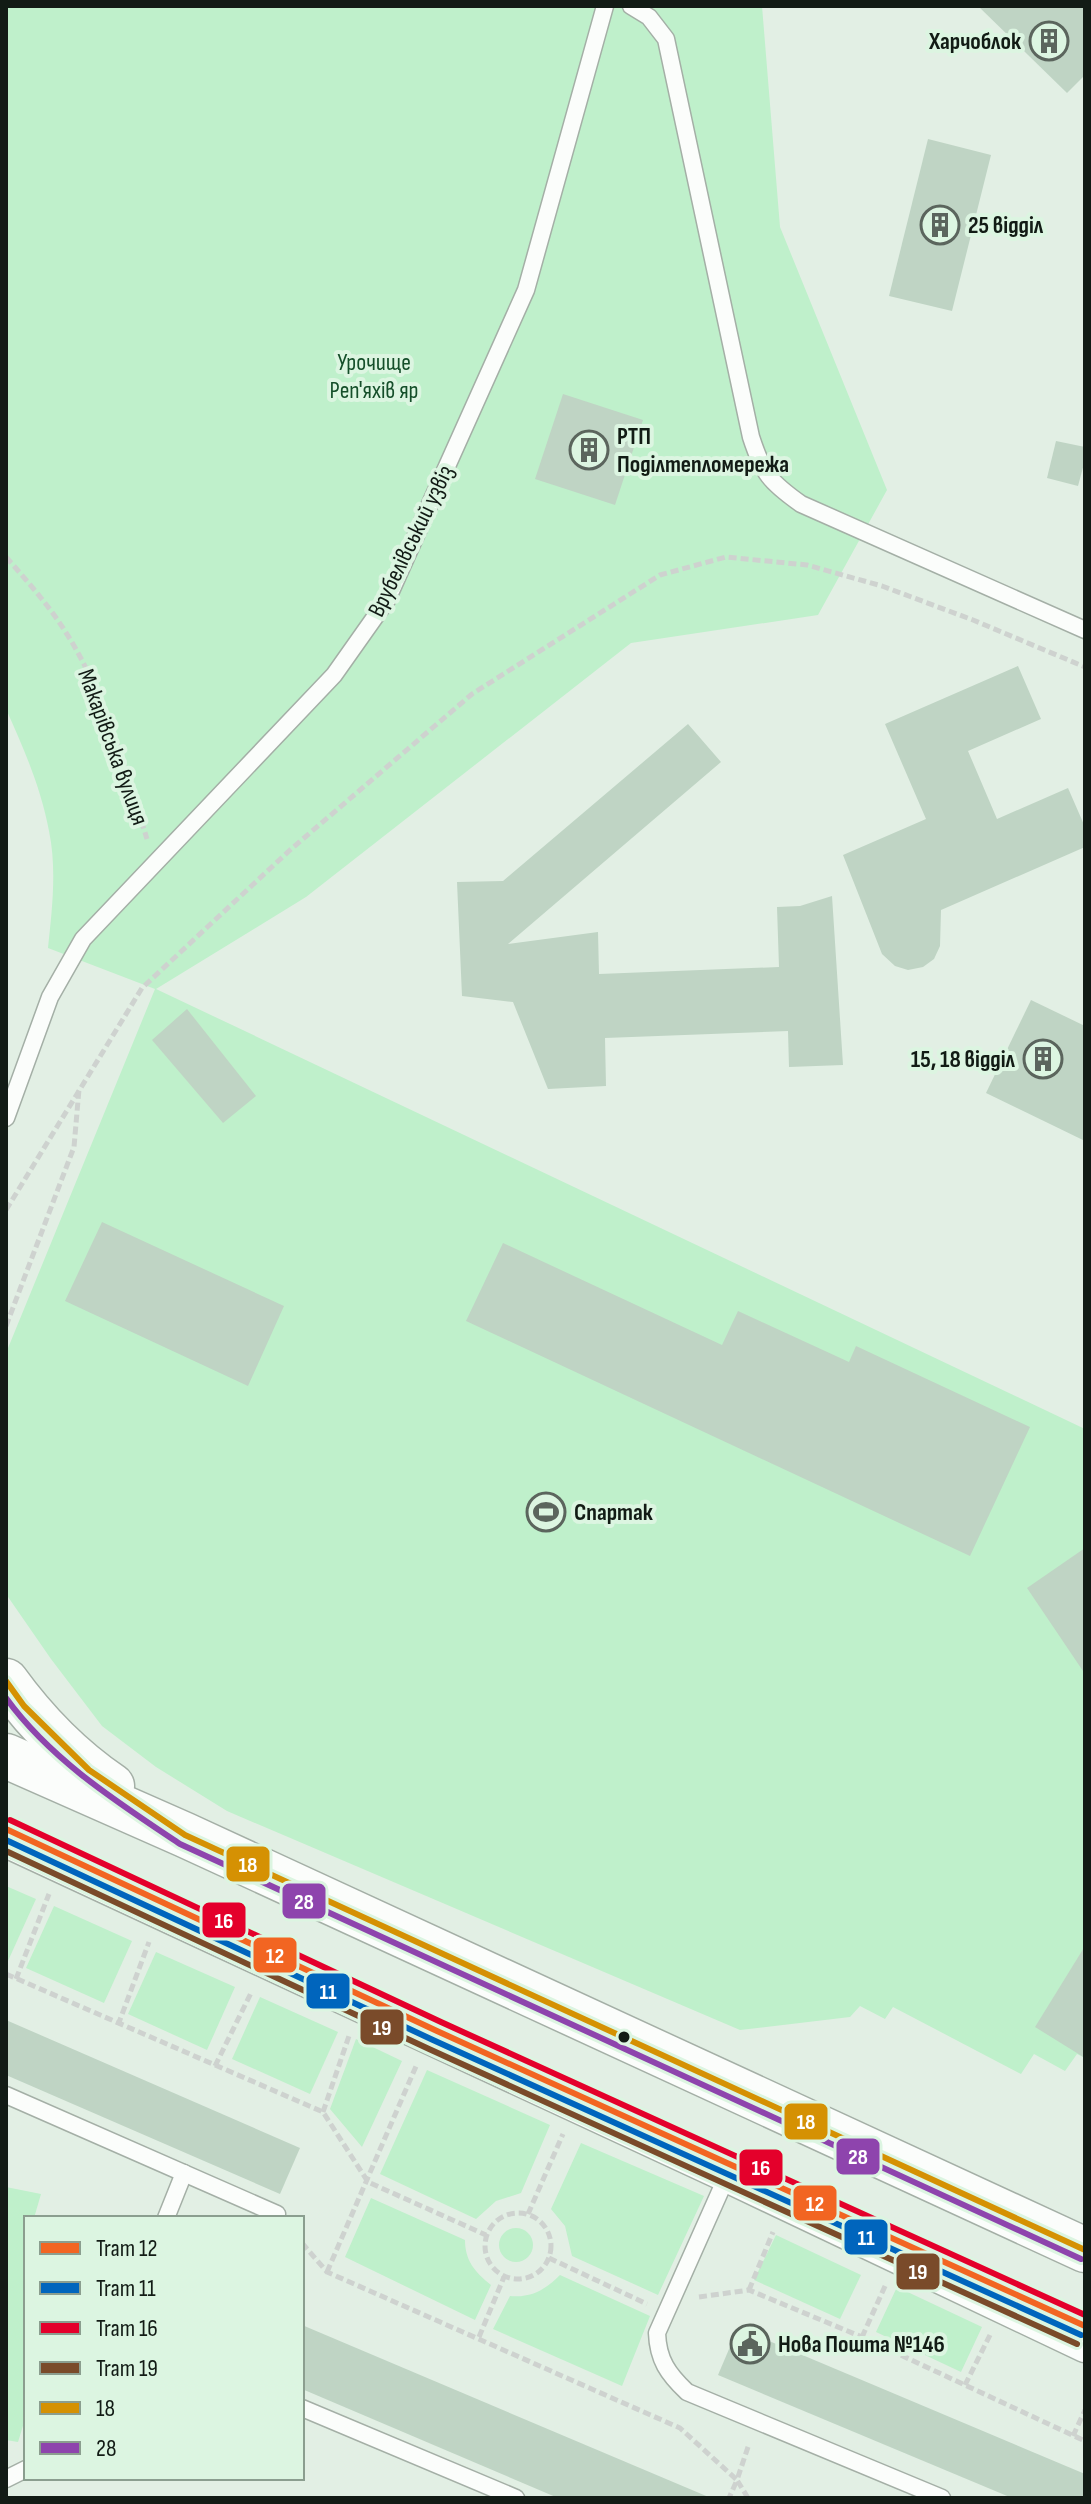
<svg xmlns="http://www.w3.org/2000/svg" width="1091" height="2504" font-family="'Sofia Sans Condensed',sans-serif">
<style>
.green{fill:#bff0cb}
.building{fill:#bfd4c4}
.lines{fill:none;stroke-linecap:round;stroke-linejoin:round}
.lane-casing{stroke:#a4afa6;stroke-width:19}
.street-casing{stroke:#a4afa6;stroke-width:35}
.secondary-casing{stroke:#a4afa6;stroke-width:47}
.path{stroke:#ced2cf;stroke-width:5;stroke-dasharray:8 4;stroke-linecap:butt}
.lane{stroke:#fbfdfb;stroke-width:16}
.street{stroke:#fbfdfb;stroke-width:32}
.secondary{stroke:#fbfdfb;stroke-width:44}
.bus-1-casing{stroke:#dcf5e1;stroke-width:12}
.bus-2-casing{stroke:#dcf5e1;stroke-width:12}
.bus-1{stroke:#d59103;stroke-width:6}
.bus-2{stroke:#8e44ad;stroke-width:6}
.tram-1-casing{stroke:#dcf5e1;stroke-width:12}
.tram-2-casing{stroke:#dcf5e1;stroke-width:12}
.tram-3-casing{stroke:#dcf5e1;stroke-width:12}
.tram-4-casing{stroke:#dcf5e1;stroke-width:12}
.tram-1{stroke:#f26522;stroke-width:6}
.tram-2{stroke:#0065bd;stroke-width:6}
.tram-3{stroke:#e4002b;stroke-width:6}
.tram-4{stroke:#7a4b2a;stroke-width:6}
.bus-dot{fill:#121b15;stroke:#dcf5e1;stroke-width:3}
.labels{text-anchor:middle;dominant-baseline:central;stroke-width:8;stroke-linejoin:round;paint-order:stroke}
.poi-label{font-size:24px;font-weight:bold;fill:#121b15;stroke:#dcf5e1;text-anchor:start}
.park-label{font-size:24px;fill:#154f2a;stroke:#dcf5e1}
.street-label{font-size:24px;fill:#121b15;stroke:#dcf5e1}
.line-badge{stroke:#dcf5e1;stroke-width:3}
.badge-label{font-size:22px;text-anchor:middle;font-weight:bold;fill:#fff}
</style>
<rect width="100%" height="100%" fill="#e2efe4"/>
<g class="green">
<path d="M6 6H762L780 227 887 490 818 615 631 643 306 897 156 989 1085 1429V2058L1077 2054 1065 2071 1034 2054 1021 2074 893 2007 885 2019 860 2006 850 2017 740 2030 227 1811 156 1767 102 1726 51 1659 6 1594V1353L155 989 48 948C52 910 57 869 49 831 41 788 24 749 6 709Z"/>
<polygon points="6,1886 36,1899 8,1961 6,1961"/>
<polygon points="54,1906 132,1941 104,2003 26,1968"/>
<polygon points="156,1952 235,1987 207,2050 128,2014"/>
<polygon points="260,1997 338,2032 310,2094 232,2059"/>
<polygon points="356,2039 402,2061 362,2147 330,2109"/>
<polygon points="427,2070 550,2125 521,2193 496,2201 476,2219 380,2174"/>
<polygon points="581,2143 704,2196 658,2295 572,2256 565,2226 551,2209"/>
<polygon points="6,2187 41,2194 34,2218 26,2218 23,2253 26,2255 26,2416 18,2442 6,2440"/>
<path d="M371 2198 465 2240C465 2261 475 2272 491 2285L475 2320 345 2257Z"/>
<circle cx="516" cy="2245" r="17"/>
<polygon points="776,2235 861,2275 840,2319 754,2280"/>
<path d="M560 2275 650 2316 622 2386 493 2329 510 2296C531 2298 545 2290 560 2275Z"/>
<polygon points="897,2287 982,2327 961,2372 876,2332"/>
</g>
<g class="building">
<polygon points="978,6 1085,6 1085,75 1067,93"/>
<polygon points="928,139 991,155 952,311 889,296"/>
<polygon points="563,394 643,420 615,505 535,479"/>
<polygon points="1056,441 1085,447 1085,460 1078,486 1047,478"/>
<polygon points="1018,666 1041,719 968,751 997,819 1068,788 1085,827 1085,847 941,910 940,946 934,959 923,967 908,970 895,966 882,954 843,855 926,819 885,724"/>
<polygon points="688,724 721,762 508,944 598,932 599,974 779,967 777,907 800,906 832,896 843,1065 789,1067 788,1031 605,1038 606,1086 548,1089 513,1002 462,996 457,882 503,881"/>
<polygon points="1031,1000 1085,1026 1085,1141 986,1093"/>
<polygon points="187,1009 256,1096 223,1123 152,1040"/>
<polygon points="102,1222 284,1306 248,1386 65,1301"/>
<polygon points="503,1243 722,1345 738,1311 849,1362 856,1346 1030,1427 970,1556 466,1321"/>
<polygon points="1085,1548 1085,1674 1027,1588"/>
<polygon points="1085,1946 1085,2058 1035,2027"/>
<polygon points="6,2020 300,2148 280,2194 6,2075"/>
<polygon points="302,2325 711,2498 558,2498 302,2389"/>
<polygon points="738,2328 1085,2474 1085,2498 1012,2498 718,2375"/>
</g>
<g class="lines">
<g class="lane-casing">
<g id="lane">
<path d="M631 6 649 17 666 39 751 437C763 474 770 482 801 504L1085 630"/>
<polyline points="6,1118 50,997 83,939 334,675 387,600 526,290 605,6"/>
<polyline points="6,2095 277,2214"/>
<path d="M727 2176 657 2333C658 2360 668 2374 687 2392L942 2498"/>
<polyline points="166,2218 184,2173"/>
<polyline points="302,2408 516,2498"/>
<polyline points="6,2479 26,2469"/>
</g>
</g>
<g class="street-casing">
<polyline id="street" points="6,1841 727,2176 1085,2346"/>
</g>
<g class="secondary-casing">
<g id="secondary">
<path d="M6 1681C35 1721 71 1758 112 1786"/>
<polyline points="6,1756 185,1835 1085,2250"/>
</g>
</g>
<g class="path">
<path d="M6 557C29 583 52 609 70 639 107 700 126 772 147 839"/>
<polyline points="6,1210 142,988 290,850 472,694 660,575 726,557 807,565 882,586 973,620 1085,667"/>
<polyline points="6,1326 74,1147 79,1089"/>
<polyline points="6,1974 323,2112 368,2182 486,2235"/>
<polyline points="16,1979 49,1894"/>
<polyline points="118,2025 149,1942"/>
<polyline points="215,2066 252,1991"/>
<polyline points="323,2112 349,2036"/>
<circle cx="518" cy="2246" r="33"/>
<polyline points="528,2214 563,2134"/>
<polyline points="302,2243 327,2272 680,2428 737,2480 729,2498"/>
<polyline points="549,2258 647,2304"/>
<polyline points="327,2272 417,2064"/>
<polyline points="749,2290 773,2232"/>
<polyline points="699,2297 749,2290 862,2337 1085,2441"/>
<polyline points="479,2337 504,2277"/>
<polyline points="862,2337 886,2284"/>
<polyline points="965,2385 990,2335"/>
<polyline points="1073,2436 1085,2410"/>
<polyline points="748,2498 737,2480 749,2444"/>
</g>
<use href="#lane" class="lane"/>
<use href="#street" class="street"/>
<use href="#secondary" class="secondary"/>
<g class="bus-1-casing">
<polyline id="bus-1" points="6,1681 24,1706 89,1770 185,1835 1085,2250"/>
</g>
<g class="bus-2-casing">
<path id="bus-2" d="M6 1698C51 1760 117 1802 180 1844L1081 2259"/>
</g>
<use href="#bus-1" class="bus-1"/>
<use href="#bus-2" class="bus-2"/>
<g class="tram-1-casing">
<polyline id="tram-1" points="6,1829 437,2031 1085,2326"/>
</g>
<g class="tram-2-casing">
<polyline id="tram-2" points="6,1840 433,2040 1081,2335"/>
</g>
<g class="tram-3-casing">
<polyline id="tram-3" points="10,1820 441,2022 1085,2315"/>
</g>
<g class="tram-4-casing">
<polyline id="tram-4" points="6,1851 429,2049 1077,2344"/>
</g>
<use href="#tram-1" class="tram-1"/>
<use href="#tram-2" class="tram-2"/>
<use href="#tram-3" class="tram-3"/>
<use href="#tram-4" class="tram-4"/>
</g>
<defs>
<g id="building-ring" transform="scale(2)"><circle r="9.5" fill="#dcf5e1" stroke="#5b655d" stroke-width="1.5"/><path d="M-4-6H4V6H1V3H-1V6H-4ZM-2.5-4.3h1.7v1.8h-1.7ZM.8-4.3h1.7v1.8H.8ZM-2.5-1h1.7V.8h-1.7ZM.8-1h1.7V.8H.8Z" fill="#5b655d"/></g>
<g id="stadium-ring" transform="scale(2)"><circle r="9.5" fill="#dcf5e1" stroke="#5b655d" stroke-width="1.5"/><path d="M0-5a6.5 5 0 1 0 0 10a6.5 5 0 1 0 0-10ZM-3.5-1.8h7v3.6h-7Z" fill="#5b655d"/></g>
<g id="civic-ring" transform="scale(2)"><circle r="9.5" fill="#dcf5e1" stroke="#5b655d" stroke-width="1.5"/><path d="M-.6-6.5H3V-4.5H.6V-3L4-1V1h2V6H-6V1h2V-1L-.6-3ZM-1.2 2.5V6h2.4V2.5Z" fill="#5b655d"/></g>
</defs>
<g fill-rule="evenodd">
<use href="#building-ring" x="1049" y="41"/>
<use href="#building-ring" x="940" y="225"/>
<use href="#building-ring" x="589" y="450"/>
<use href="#building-ring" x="1043" y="1059"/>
<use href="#stadium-ring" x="546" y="1512"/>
<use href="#civic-ring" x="750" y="2344"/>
</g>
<circle class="bus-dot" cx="624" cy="2037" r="7"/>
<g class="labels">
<g class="poi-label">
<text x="1021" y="41" text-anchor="end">Харчоблок</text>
<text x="968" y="225">25 відділ</text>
<text x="617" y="436">РТП<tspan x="617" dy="28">Поділтепломережа</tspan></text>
<text x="1015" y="1059" text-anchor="end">15, 18 відділ</text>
<text x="574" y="1512">Спартак</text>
<text x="778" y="2344">Нова Пошта №146</text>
</g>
<g class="park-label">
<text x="374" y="362">Урочище<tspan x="374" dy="28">Реп'яхів яр</tspan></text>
</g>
<g class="street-label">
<text transform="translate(411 541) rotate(-64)">Врубелівський узвіз</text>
<text transform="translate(113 747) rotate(70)">Макарівська вулиця</text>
</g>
</g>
<g class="line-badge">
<rect x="225" y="1845" width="46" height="38" rx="8" fill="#d59103"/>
<rect x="281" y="1882" width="46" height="38" rx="8" fill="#8e44ad"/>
<rect x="201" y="1901" width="46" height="38" rx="8" fill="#e4002b"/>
<rect x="252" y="1936" width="46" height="38" rx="8" fill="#f26522"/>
<rect x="305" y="1972" width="46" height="38" rx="8" fill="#0065bd"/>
<rect x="359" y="2008" width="46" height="38" rx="8" fill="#7a4b2a"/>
<rect x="783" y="2102" width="46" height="39" rx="8" fill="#d59103"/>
<rect x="835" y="2137" width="46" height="39" rx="8" fill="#8e44ad"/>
<rect x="738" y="2148" width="46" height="39" rx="8" fill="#e4002b"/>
<rect x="792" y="2184" width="46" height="38" rx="8" fill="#f26522"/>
<rect x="843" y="2218" width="46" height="38" rx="8" fill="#0065bd"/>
<rect x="895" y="2252" width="46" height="39" rx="8" fill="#7a4b2a"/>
</g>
<g class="badge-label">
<text x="248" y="1872">18</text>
<text x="304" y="1909">28</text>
<text x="224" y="1928">16</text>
<text x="275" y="1963">12</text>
<text x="328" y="1999">11</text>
<text x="382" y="2035">19</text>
<text x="806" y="2129">18</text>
<text x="858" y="2164">28</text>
<text x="761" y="2175">16</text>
<text x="815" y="2211">12</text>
<text x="866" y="2245">11</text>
<text x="918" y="2279">19</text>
</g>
<rect width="1091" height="2504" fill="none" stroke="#121b15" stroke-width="16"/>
<rect x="24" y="2216" width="280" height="264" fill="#dcf5e1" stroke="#8b9e8f" stroke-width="2"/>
<rect x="40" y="2242" width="40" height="12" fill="#f26522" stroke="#8b9e8f" stroke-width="2"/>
<text x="96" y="2256" font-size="24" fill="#121b15">Tram 12</text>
<rect x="40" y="2282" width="40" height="12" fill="#0065bd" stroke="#8b9e8f" stroke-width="2"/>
<text x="96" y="2296" font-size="24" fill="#121b15">Tram 11</text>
<rect x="40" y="2322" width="40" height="12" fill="#e4002b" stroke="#8b9e8f" stroke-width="2"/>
<text x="96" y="2336" font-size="24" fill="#121b15">Tram 16</text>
<rect x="40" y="2362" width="40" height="12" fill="#7a4b2a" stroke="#8b9e8f" stroke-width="2"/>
<text x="96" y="2376" font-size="24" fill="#121b15">Tram 19</text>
<rect x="40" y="2402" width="40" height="12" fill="#d59103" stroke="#8b9e8f" stroke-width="2"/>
<text x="96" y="2416" font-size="24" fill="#121b15">18</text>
<rect x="40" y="2442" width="40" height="12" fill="#8e44ad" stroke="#8b9e8f" stroke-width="2"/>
<text x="96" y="2456" font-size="24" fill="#121b15">28</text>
</svg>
